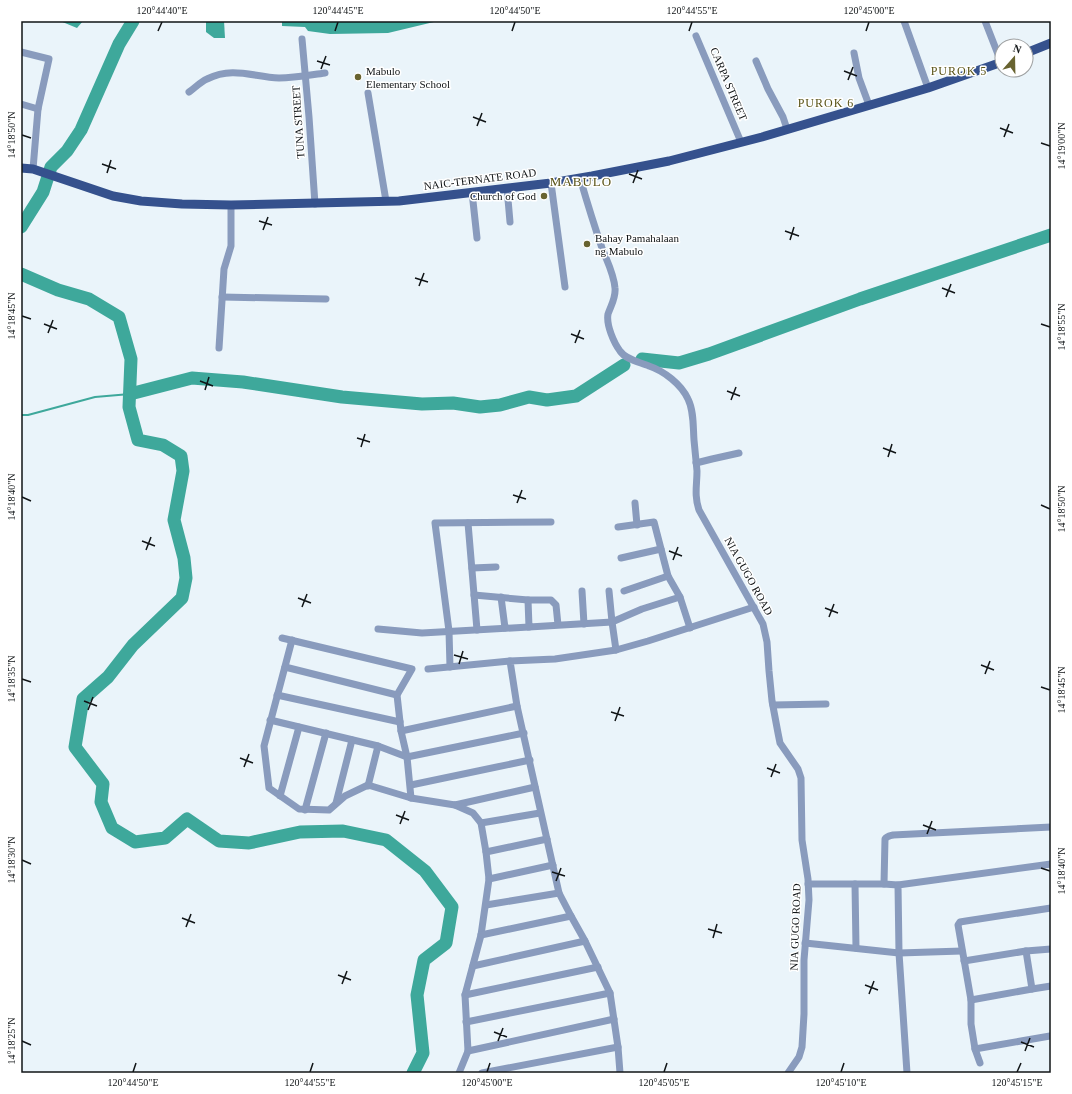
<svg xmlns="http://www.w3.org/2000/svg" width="1072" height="1094" font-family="Georgia,serif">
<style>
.water{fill:#3ea89b}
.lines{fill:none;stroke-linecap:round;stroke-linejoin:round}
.stream{stroke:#3ea89b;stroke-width:2}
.river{stroke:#3ea89b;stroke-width:13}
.minor{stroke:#899bbd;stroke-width:7}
.major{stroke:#35518d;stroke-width:9}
.ticks{fill:none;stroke:#101416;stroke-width:1.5}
.poi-dot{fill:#686330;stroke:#fff;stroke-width:1.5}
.labels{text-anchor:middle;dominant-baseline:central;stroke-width:3;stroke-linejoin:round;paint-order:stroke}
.poi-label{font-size:11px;fill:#101416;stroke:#fff;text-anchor:start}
.street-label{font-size:11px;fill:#101416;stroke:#fff}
.neighbourhood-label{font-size:12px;letter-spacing:1px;fill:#595316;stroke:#fff}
.quarter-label{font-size:13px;letter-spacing:1px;fill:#595316;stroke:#fff}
.neatline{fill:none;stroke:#101416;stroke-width:1.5}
.ticks-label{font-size:10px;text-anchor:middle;fill:#101416}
</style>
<rect width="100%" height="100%" fill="#eaf4fa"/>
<g class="water">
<polygon points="60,21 83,21 77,28"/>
<polygon points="206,21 224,21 225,38 214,38 206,32"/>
<polygon points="282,21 438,21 388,33 330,34 308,31 305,27 282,26"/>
</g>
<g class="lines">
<polyline class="stream" points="21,415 28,415 95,397 130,394"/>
<g class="river">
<polyline points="21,227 43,192 51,167 67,151 81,130 119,44 133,21"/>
<polyline points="21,274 58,290 89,299 119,317 131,359 129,407 138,440 163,445 181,456 183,471 174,520 184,558 186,578 182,598 133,645 108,677 83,699 75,747 103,784 101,802 112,828 135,842 165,838 187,819 219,841 249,843 300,832 343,831 386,840 425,871 452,907 446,943 424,960 417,995 423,1053 413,1073"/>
<polyline points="642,359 679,363 709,354 860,299 1051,235"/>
<polyline points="130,394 192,378 243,382 342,397 422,404 453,403 480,407 500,405 529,397 547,400 576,396 624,365"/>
</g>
<g class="minor">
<polyline points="904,21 928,88"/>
<polyline points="985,21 1001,62"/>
<polyline points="696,36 741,142"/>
<polyline points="302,39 309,117 315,204"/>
<polyline points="21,52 49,59 38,109 33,169"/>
<polyline points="854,53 859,78 869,105"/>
<polyline points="756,61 768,89 783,117 787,129"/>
<path d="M189 92C195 88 200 82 207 79 233 66 253 77 279 78 295 78 310 75 325 73"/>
<polyline points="368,93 386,201"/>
<polyline points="21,104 38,109"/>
<path d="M580 178C587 202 594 225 602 248 607 261 614 274 615 288 616 298 611 305 608 314 606 325 614 343 620 351 626 360 640 362 649 366 664 371 681 384 688 399 694 411 693 427 694 440 695 450 696 461 697 471 697 485 694 495 699 510L763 624 767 642 769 671 772 701 778 733 780 743 798 769 801 778 802 840 808 879 809 900 804 960V1014L802 1047 799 1057 788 1073"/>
<polyline points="551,183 565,287"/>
<polyline points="507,188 510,222"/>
<polyline points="472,192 477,238"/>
<polyline points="222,297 326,299"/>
<polyline points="219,348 224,269 231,246 231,205"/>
<polyline points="696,463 712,459 739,453"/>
<polyline points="635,503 637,525"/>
<polyline points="468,523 477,630"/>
<polyline points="618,527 654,522 668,576 680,597 690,628"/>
<polyline points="621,558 661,549"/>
<polyline points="472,568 496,567"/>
<polyline points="582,591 584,624"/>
<polyline points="609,591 612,622 616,650"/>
<polyline points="624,591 668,576"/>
<polyline points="474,595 528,600"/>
<polyline points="501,597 505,628"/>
<polyline points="558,625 556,605 551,600 528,600 529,627 612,622 642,609 680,597"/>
<polyline points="378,629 422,633 529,627"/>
<polyline points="282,638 412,669 397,695 401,731 407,757 411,798"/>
<polyline points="292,640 264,746 269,788 299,809 329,810 345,796 368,785 411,798 455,805 535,787"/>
<polyline points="285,667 397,695"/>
<polyline points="450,667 449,631 435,523 551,522"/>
<polyline points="428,669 510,661"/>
<polyline points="277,695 400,722"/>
<polyline points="773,705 826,704"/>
<polyline points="270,720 378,746 368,786"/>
<polyline points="401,731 517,706"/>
<polyline points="378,746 407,757 524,733"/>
<polyline points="411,785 530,760"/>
<polyline points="280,796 299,727"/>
<polyline points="336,803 352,740"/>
<polyline points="455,805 473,813 481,823 486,852 489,879 481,935 465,995 468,1051 459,1073"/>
<polyline points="305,810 326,733"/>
<polyline points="481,823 540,813"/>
<polyline points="486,852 547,839"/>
<polyline points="489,879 553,865"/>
<polyline points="808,884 884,884"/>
<polyline points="855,884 856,948"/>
<path d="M898 885 884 884 885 839C887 836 889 836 893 835L1051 827"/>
<polyline points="486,905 559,893"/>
<polyline points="481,935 571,916"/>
<polyline points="805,943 899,953 962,951"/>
<polyline points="964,961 1026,951 1051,949"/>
<polyline points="473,966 585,941"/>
<polyline points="1032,989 1051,986"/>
<polyline points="465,995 598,967"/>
<polyline points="971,1000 1032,989 1026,951"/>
<polyline points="466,1022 610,993"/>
<polyline points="1050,1036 975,1049 971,1024 971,1000 958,925 960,922 966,921 1051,908"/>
<polyline points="975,1049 980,1063"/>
<polyline points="468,1051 614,1019"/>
<polyline points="482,1073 618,1047"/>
<polyline points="620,1073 618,1047 610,993 585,941 571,916 559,893 517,706 510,661 555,659 616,650 648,641 754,607"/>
<polyline points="907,1073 899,953 898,885 1051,864"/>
</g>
<g class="major">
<polyline points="1026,53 1051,43"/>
<polyline points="21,168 33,169 113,196 141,201 182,204 231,205 399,201 551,183 592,176 669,161 762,137 928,88 1002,62"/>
</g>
</g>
<path class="ticks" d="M158 31 162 22M335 31 338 22M512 31 515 22M689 31 692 22M866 31 869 22M317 61 330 65M321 69 326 56M844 71 857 76M848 80 853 67M473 117 486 122M477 126 482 113M1000 128 1013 133M22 135 31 138M1004 137 1009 124M1041 143 1050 146M102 164 116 169M107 173 111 160M629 174 642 179M633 183 638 170M259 221 272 225M263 230 268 217M785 231 799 236M790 240 794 227M415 278 428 282M419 286 424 273M942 288 955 293M946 297 951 284M22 316 31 319M44 324 57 329M1041 324 1050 327M48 333 53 320M571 334 584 339M575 343 580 330M200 381 213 386M205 390 209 377M727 391 740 396M731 400 736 387M357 438 370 442M361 447 365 434M883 448 896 453M888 457 892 444M513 495 526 499M22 497 31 501M517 503 522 490M1041 505 1050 509M142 541 155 546M146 550 151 537M669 551 682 556M673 560 678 547M298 598 311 603M302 607 307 594M825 608 838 613M829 617 834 604M454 655 468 659M459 664 463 651M981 665 994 670M985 674 990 661M22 679 31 682M1041 687 1050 690M84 701 97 706M88 710 93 697M611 712 624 716M615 721 620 707M240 758 253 763M244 767 249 754M767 768 780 773M771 777 776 764M396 815 409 820M400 824 405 811M923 825 936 830M927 834 932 821M22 860 31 864M1041 868 1050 871M552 872 565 876M556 881 561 868M182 918 195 923M186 927 191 914M708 929 722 933M713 938 717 924M338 975 351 980M342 984 347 971M865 985 878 990M869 994 874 981M494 1032 507 1037M22 1041 31 1045M498 1041 503 1028M1021 1042 1034 1047M1025 1051 1030 1038M133 1072 136 1063M310 1072 313 1063M487 1072 490 1063M664 1072 667 1063M841 1072 844 1063M1017 1072 1021 1063"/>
<g class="poi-dot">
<circle cx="358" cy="77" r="4"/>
<circle cx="544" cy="196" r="4"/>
<circle cx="587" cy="244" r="4"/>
</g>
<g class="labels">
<g class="poi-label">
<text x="366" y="71">Mabulo<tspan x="366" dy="13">Elementary School</tspan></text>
<text x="536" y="196" text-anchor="end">Church of God</text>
<text x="595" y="238">Bahay Pamahalaan<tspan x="595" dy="13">ng Mabulo</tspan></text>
</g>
<g class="street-label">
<text transform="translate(729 84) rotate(67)">CARPA STREET</text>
<text transform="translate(298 122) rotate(-94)">TUNA STREET</text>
<text transform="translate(480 179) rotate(-7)">NAIC-TERNATE ROAD</text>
<text transform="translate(749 576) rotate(61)">NIA GUGO ROAD</text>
<text transform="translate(795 927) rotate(-88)">NIA GUGO ROAD</text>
</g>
<g class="neighbourhood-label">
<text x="959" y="71">PUROK 5</text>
<text x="826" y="103">PUROK 6</text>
</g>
<g class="quarter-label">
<text x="581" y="181">MABULO</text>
</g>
</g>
<rect width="1072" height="1094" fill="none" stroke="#ffffff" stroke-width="44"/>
<g transform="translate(1014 58) rotate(20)"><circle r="19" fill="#ffffff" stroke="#9fa1a2"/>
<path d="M0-3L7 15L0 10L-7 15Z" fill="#686330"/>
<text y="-6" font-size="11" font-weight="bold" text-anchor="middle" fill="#101416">N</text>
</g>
<rect x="22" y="22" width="1028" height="1050" class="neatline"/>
<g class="ticks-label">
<text x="162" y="14">120°44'40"E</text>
<text x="338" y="14">120°44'45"E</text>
<text x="515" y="14">120°44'50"E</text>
<text x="692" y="14">120°44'55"E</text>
<text x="869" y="14">120°45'00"E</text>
<text transform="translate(11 135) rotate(-90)" y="4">14°18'50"N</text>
<text transform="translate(1061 146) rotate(-90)" y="4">14°19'00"N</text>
<text transform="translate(11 316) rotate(-90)" y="4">14°18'45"N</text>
<text transform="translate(1061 327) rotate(-90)" y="4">14°18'55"N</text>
<text transform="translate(11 497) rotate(-90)" y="4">14°18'40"N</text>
<text transform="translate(1061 509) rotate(-90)" y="4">14°18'50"N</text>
<text transform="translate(11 679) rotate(-90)" y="4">14°18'35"N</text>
<text transform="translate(1061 690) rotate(-90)" y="4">14°18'45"N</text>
<text transform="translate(11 860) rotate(-90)" y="4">14°18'30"N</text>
<text transform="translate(1061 871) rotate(-90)" y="4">14°18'40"N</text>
<text transform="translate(11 1041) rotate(-90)" y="4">14°18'25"N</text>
<text x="133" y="1086">120°44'50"E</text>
<text x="310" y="1086">120°44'55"E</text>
<text x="487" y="1086">120°45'00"E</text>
<text x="664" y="1086">120°45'05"E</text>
<text x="841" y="1086">120°45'10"E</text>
<text x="1017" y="1086">120°45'15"E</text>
</g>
</svg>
